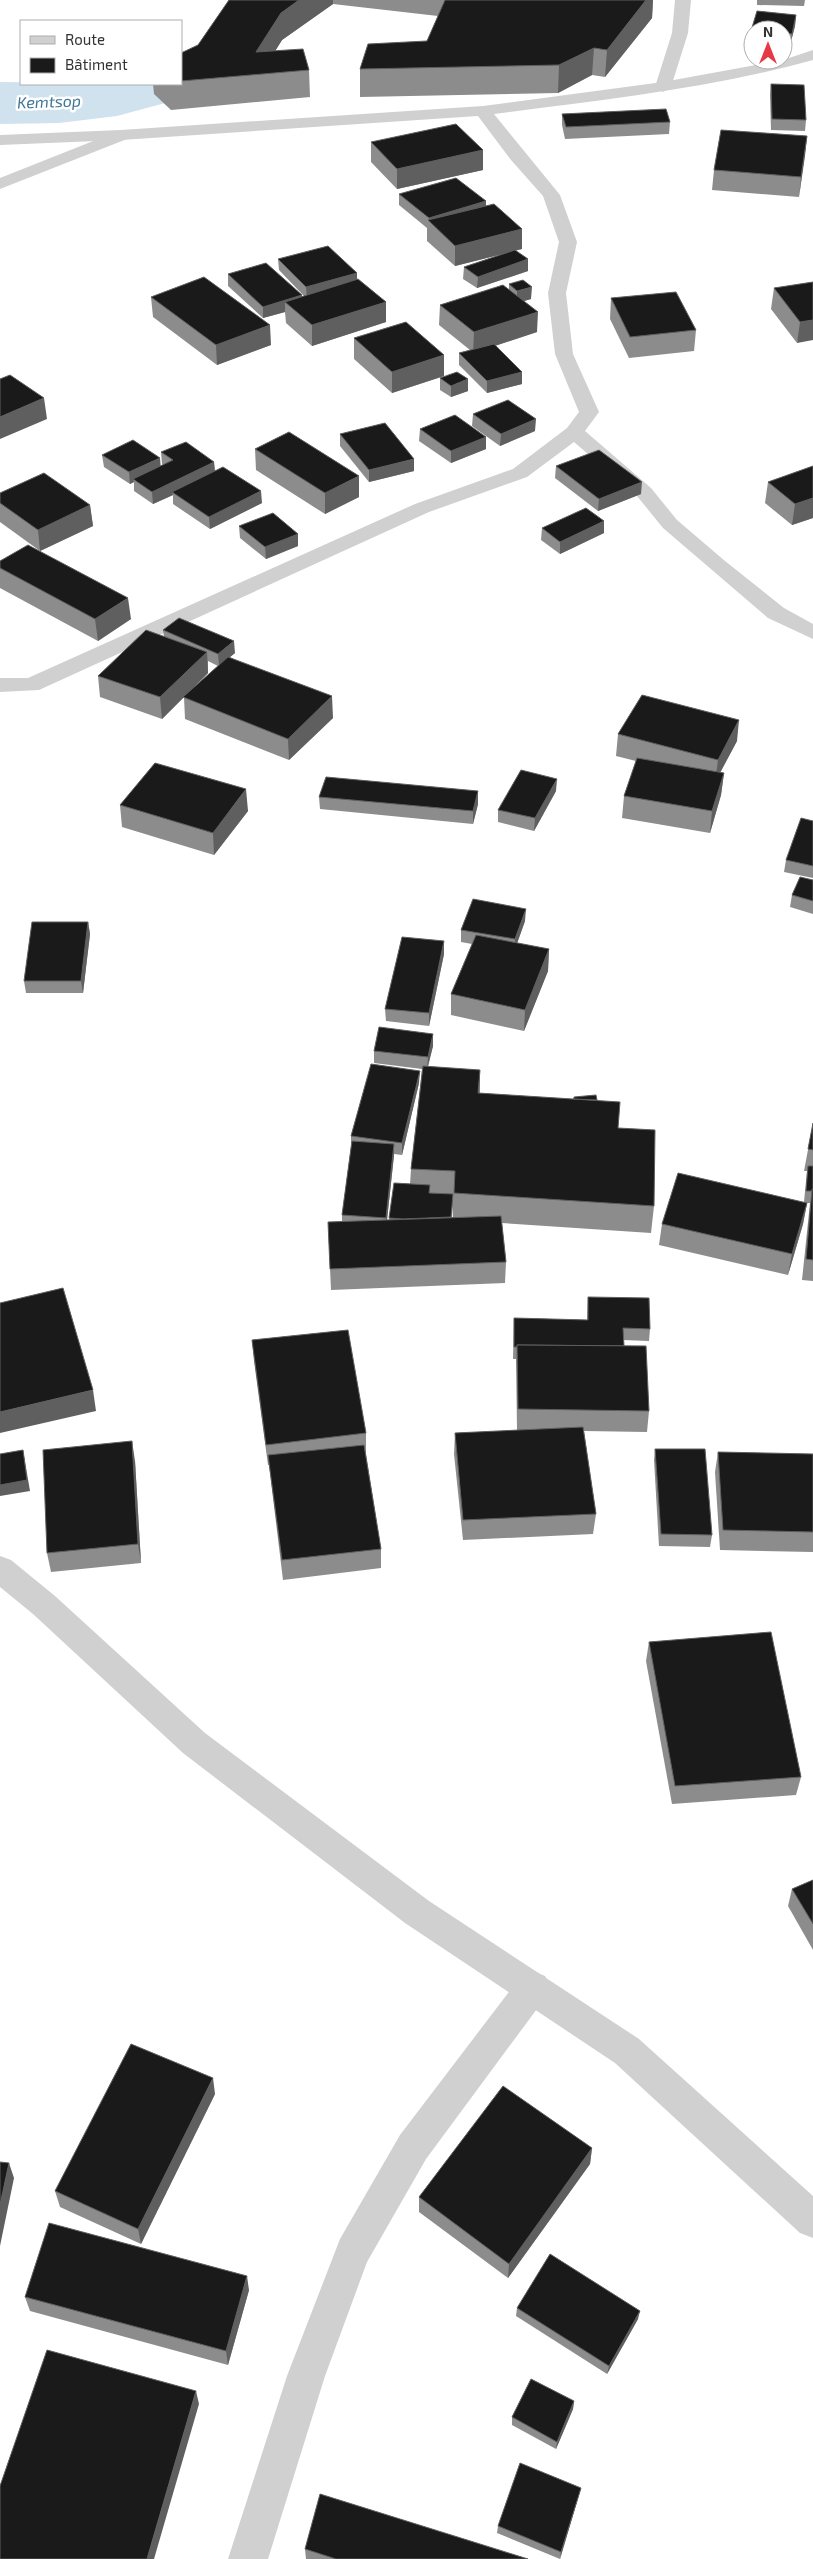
<svg xmlns="http://www.w3.org/2000/svg" width="813" height="2559" font-family="'Exo 2',sans-serif">
<style>
.lines{fill:none;stroke-linecap:round;stroke-linejoin:round}
.river{fill:#cfe2ee;fill-rule:evenodd}
.minor{fill:#d0d0d0;fill-rule:evenodd}
.tertiary{fill:#d0d0d0;fill-rule:evenodd}
.wall{fill:#8c8c8c;fill-rule:evenodd}
.shaded-wall{fill:#5f5f5f}
.building{fill:#1a1a1a;stroke:#5f5f5f}
.labels{text-anchor:middle;dominant-baseline:central;stroke-width:5;stroke-linejoin:round;paint-order:stroke}
.far-water-label{font-size:16px;font-style:italic;fill:#3f7597;stroke:#fff}
</style>
<rect width="100%" height="100%" fill="#fff"/>
<g class="lines">
<polygon class="river" points="181,72 190,84 180,99 117,116 59,123 0,124 0,82 181,84"/>
<g class="minor">
<path d="M813 50V60C709 89 601 100 494 114L560 195 577 242 566 293 573 354 599 412 585 431 651 488 677 520 725 561 784 608 813 624V639L768 618 663 528 637 496 574 442 527 477 429 512 39 690 0 692V678H28L415 504 513 469 567 428 579 412 555 354 548 293 559 242 543 196 511 160 478 116 121 140 0 145V135L121 130 483 106 663 82 783 60Z"/>
<polygon points="533,1971 545,1976 550,1987 545,1998 426,2159 367,2262 325,2376 268,2559 228,2559 287,2376 340,2239 400,2135 521,1976"/>
</g>
<g class="tertiary">
<polygon points="675,0 691,0 688,33 671,87 663,92 655,87 672,33"/>
<polygon points="121,130 129,135 127,139 0,189 0,178"/>
<polygon points="0,1556 11,1560 55,1596 205,1733 429,1901 639,2039 813,2196 813,2238 800,2233 615,2063 405,1923 183,1753 33,1614 0,1587"/>
</g>
</g>
<g class="wall">
<polygon points="229,0 653,0 652,18 605,77 592,75 558,93 360,97 360,69 427,41 438,16 333,4 282,40 275,51 309,70 310,97 171,110 154,94 153,84 181,84 181,81 198,45"/>
<polygon points="757,0 805,0 804,6 757,5"/>
<polygon points="757,11 796,15 795,26 790,45 783,44 783,30 753,30 753,42 750,42 751,31"/>
<polygon points="771,84 806,120 805,131 771,130 770,95"/>
<polygon points="562,114 670,122 669,134 565,139 562,125"/>
<polygon points="807,136 799,197 712,190 714,170"/>
<polygon points="371,142 483,150 483,170 397,189 371,162"/>
<polygon points="399,194 486,201 486,206 522,229 522,249 516,250 528,271 477,288 463,279 464,267 499,255 455,266 427,241 427,228 399,205"/>
<polygon points="278,259 357,273 357,280 386,302 386,322 312,346 286,323 285,312 263,318 228,286 228,274 302,297 304,296 279,270"/>
<polygon points="813,282 797,343 771,309 774,288"/>
<polygon points="509,284 531,299 524,301 537,332 495,346 522,372 522,384 487,393 459,365 459,353 470,350 439,325 440,305 509,289"/>
<polygon points="151,297 271,345 217,365 153,317"/>
<polygon points="611,298 696,330 694,351 629,358 610,319"/>
<polygon points="354,338 444,376 392,393 354,359"/>
<polygon points="440,378 468,391 451,397 440,390"/>
<polygon points="473,414 535,431 500,446 472,426"/>
<polygon points="420,429 486,437 486,449 451,463 419,441"/>
<polygon points="340,434 414,471 369,482 340,446"/>
<polygon points="255,449 359,497 325,514 256,470"/>
<polygon points="161,452 214,462 215,471 262,503 210,529 173,504 173,495 153,504 134,491 134,482 130,484 104,467 102,455 160,466 163,465 162,464"/>
<polygon points="556,466 641,494 598,511 555,478"/>
<polygon points="813,466 813,518 792,525 765,503 768,482"/>
<polygon points="0,493 90,505 93,526 40,551 0,522"/>
<polygon points="604,521 604,533 560,554 541,540 542,528"/>
<polygon points="239,526 298,534 298,546 266,559 240,538"/>
<polygon points="0,561 131,619 98,641 0,588"/>
<path d="M163 630 235 653 230 657 333 718 289 760 185 719 184 697 162 719 100 697 98 676 164 637ZM208 661 218 666 186 695 208 673Z"/>
<polygon points="618,734 737,741 720,773 724,773 721,795 710,833 622,818 624,796 636,761 616,756"/>
<polygon points="478,791 478,804 473,824 320,809 319,797"/>
<polygon points="556,791 534,831 498,822 498,810"/>
<polygon points="120,805 248,811 214,855 122,827"/>
<polygon points="813,821 813,878 784,872 786,860"/>
<polygon points="813,880 813,914 790,907 792,895"/>
<polygon points="525,921 517,943 549,949 548,971 524,1031 451,1015 451,994 472,944 461,942 461,930"/>
<polygon points="88,922 90,934 83,993 26,993 24,981"/>
<polygon points="444,954 429,1026 386,1021 385,1009"/>
<path d="M433 1034V1046L428 1067 480 1070V1093L573 1099 574 1097 597 1100 618 1128 654 1206 651 1233 502 1223 506 1262 505 1283 331 1290 328 1222H342V1215L351 1146V1136L419 1083 402 1155 394 1154 387 1220H389L394 1183 410 1184 411 1169 422 1069 374 1063V1051ZM453 1198V1217H452L453 1206Z"/>
<polygon points="813,1123 813,1281 802,1280 810,1203 807,1203 803,1224 788,1275 659,1245 662,1224 804,1202 807,1171 804,1171"/>
<polygon points="588,1297 650,1329 649,1341 623,1340 624,1346 649,1411 647,1432 584,1431 596,1514 593,1534 463,1540 454,1454 455,1433 525,1430 517,1430 516,1359 513,1359 514,1318 587,1320"/>
<polygon points="252,1340 366,1433 366,1454 381,1549 381,1568 283,1580 269,1465 268,1465 254,1361"/>
<polygon points="655,1449 712,1535 710,1547 659,1546 654,1460"/>
<polygon points="718,1452 813,1454 813,1552 720,1550 715,1472"/>
<polygon points="135,1461 141,1563 51,1572 47,1553"/>
<polygon points="649,1642 801,1777 796,1795 672,1804 646,1661"/>
<polygon points="813,1880 813,1950 788,1906 792,1889"/>
<polygon points="215,2094 141,2244 60,2207 55,2191"/>
<polygon points="592,2148 590,2164 508,2278 419,2212 419,2197"/>
<polygon points="249,2290 228,2365 30,2311 25,2297"/>
<polygon points="517,2308 638,2319 607,2374 516,2316"/>
<polygon points="574,2401 573,2409 556,2449 512,2425 512,2417"/>
<polygon points="581,2488 560,2559 497,2533 498,2526"/>
<polygon points="305,2549 528,2559 306,2559"/>
</g>
<g class="shaded-wall">
<polygon points="299,0 333,0 333,4 282,40 261,74 256,52 281,13"/>
<polygon points="646,0 653,0 652,18 605,77 607,50"/>
<polygon points="796,15 795,26 790,45 792,34"/>
<polygon points="594,48 592,75 558,93 559,65"/>
<polygon points="807,136 805,156 799,197 801,177"/>
<polygon points="483,150 483,170 397,189 397,169"/>
<polygon points="486,201 486,212 429,222 429,218"/>
<polygon points="522,229 522,249 455,266 455,246"/>
<polygon points="528,259 528,271 477,288 478,277"/>
<polygon points="357,273 357,285 307,299 306,287"/>
<polygon points="532,287 531,299 517,303 517,291"/>
<polygon points="302,295 302,307 285,302 285,312 263,318 263,307"/>
<polygon points="386,302 386,322 312,346 312,325"/>
<polygon points="538,312 537,332 473,353 474,332"/>
<polygon points="813,320 813,340 797,343 800,322"/>
<polygon points="270,325 271,345 217,365 216,345"/>
<polygon points="444,355 444,376 392,393 392,372"/>
<polygon points="522,372 522,384 487,393 487,381"/>
<polygon points="468,379 468,391 451,397 451,386"/>
<polygon points="44,398 47,419 0,439 0,417"/>
<polygon points="536,419 535,431 500,446 501,434"/>
<polygon points="486,437 486,449 451,463 451,451"/>
<polygon points="160,458 161,470 133,479 134,482 130,484 129,472"/>
<polygon points="414,459 414,471 369,482 369,470"/>
<polygon points="214,462 215,474 172,492 173,495 153,504 152,492"/>
<polygon points="359,476 359,497 325,514 325,493"/>
<polygon points="642,482 641,494 598,511 599,499"/>
<polygon points="261,491 262,503 210,529 209,517"/>
<polygon points="813,498 813,518 792,525 795,504"/>
<polygon points="90,505 93,526 40,551 38,530"/>
<polygon points="604,521 604,533 560,554 560,542"/>
<polygon points="298,534 298,546 266,559 265,547"/>
<polygon points="128,598 131,619 98,641 95,619"/>
<polygon points="234,641 235,653 219,666 218,654"/>
<polygon points="207,652 208,673 162,719 160,697"/>
<polygon points="332,696 333,718 289,760 288,739"/>
<polygon points="739,720 737,741 715,782 718,760"/>
<polygon points="724,773 721,795 710,833 712,811"/>
<polygon points="557,779 556,791 534,831 535,818"/>
<polygon points="246,789 248,811 214,855 213,833"/>
<polygon points="478,791 478,804 473,824 473,811"/>
<polygon points="526,909 525,921 514,952 515,939"/>
<polygon points="88,922 90,934 83,993 81,981"/>
<polygon points="444,941 444,954 429,1026 429,1013"/>
<polygon points="549,949 548,971 524,1031 525,1010"/>
<polygon points="433,1034 433,1046 427,1069 428,1057"/>
<polygon points="480,1070 479,1097 478,1093"/>
<polygon points="420,1071 419,1083 402,1155 402,1143"/>
<polygon points="394,1144 394,1156 386,1229 386,1218"/>
<polygon points="807,1203 803,1224 788,1275 792,1254"/>
<polygon points="93,1390 96,1411 0,1433 0,1412"/>
<polygon points="132,1441 135,1461 141,1563 138,1544"/>
<polygon points="23,1450 30,1491 0,1496 0,1485"/>
<polygon points="213,2078 215,2094 141,2244 138,2229"/>
<polygon points="592,2148 590,2164 508,2278 509,2264"/>
<polygon points="9,2163 14,2178 0,2246 0,2205"/>
<polygon points="247,2276 249,2290 228,2365 226,2351"/>
<polygon points="640,2311 638,2319 607,2374 609,2366"/>
<polygon points="196,2391 199,2404 154,2559 147,2559"/>
<polygon points="574,2401 573,2409 556,2449 557,2442"/>
<polygon points="581,2488 579,2495 560,2559 561,2552"/>
</g>
<g class="building">
<polygon points="229,0 299,0 281,13 256,52 303,49 309,70 181,81 181,53 198,45"/>
<polygon points="445,0 646,0 607,50 594,48 559,65 360,69 368,44 427,41"/>
<polygon points="757,11 796,15 792,34 783,33 783,30 753,30 753,31 751,31"/>
<polygon points="771,84 804,85 806,120 772,119"/>
<polygon points="666,109 670,122 566,127 562,114"/>
<polygon points="456,124 483,150 397,169 371,142"/>
<polygon points="721,130 807,136 801,177 714,170"/>
<polygon points="456,178 486,201 429,218 399,194"/>
<polygon points="494,204 522,229 455,246 428,220"/>
<polygon points="328,246 357,273 306,287 278,259"/>
<polygon points="515,250 528,259 478,277 464,267"/>
<polygon points="266,263 302,295 263,307 228,274"/>
<polygon points="204,277 270,325 216,345 151,297"/>
<polygon points="358,279 386,302 312,325 285,302"/>
<polygon points="523,280 532,287 517,291 509,284"/>
<polygon points="813,282 813,320 800,322 774,288"/>
<polygon points="503,285 538,312 474,332 440,305"/>
<polygon points="676,292 696,330 630,337 611,298"/>
<polygon points="406,322 444,355 392,372 354,338"/>
<polygon points="494,344 522,372 487,381 459,353"/>
<polygon points="457,372 468,379 451,386 440,378"/>
<polygon points="10,375 44,398 0,417 0,379"/>
<polygon points="508,400 536,419 501,434 473,414"/>
<polygon points="455,415 486,437 451,451 420,429"/>
<polygon points="385,423 414,459 369,470 340,434"/>
<polygon points="289,432 359,476 325,493 255,449"/>
<polygon points="133,440 160,458 129,472 102,455"/>
<polygon points="186,442 214,462 152,492 133,479 173,460 161,452"/>
<polygon points="599,450 642,482 599,499 556,466"/>
<polygon points="813,466 813,498 795,504 768,482"/>
<polygon points="223,467 261,491 209,517 172,492"/>
<polygon points="44,473 90,505 38,530 0,503 0,493"/>
<polygon points="586,508 604,521 560,542 542,528"/>
<polygon points="273,513 298,534 265,547 239,526"/>
<polygon points="28,545 128,598 95,619 0,568 0,561"/>
<polygon points="179,618 234,641 218,654 163,630"/>
<polygon points="146,630 207,652 160,697 98,676"/>
<polygon points="228,657 332,696 288,739 183,697"/>
<polygon points="642,695 739,720 718,760 618,734"/>
<polygon points="637,758 724,773 712,811 624,796"/>
<polygon points="155,763 246,789 213,833 120,805"/>
<polygon points="521,770 557,779 535,818 498,810"/>
<polygon points="326,777 478,791 473,811 319,797"/>
<polygon points="801,818 813,821 813,866 786,860"/>
<polygon points="800,877 813,880 813,901 792,895"/>
<polygon points="473,899 526,909 515,939 461,930"/>
<polygon points="32,922 88,922 81,981 24,981"/>
<polygon points="476,935 549,949 525,1010 451,994"/>
<polygon points="402,937 444,941 429,1013 385,1009"/>
<polygon points="379,1027 433,1034 428,1057 374,1051"/>
<polygon points="371,1064 420,1071 402,1143 351,1136"/>
<polygon points="423,1066 480,1070 478,1093 620,1102 618,1128 655,1130 654,1206 454,1193 455,1171 411,1169"/>
<polygon points="596,1095 597,1100 574,1099 574,1097"/>
<polygon points="813,1123 813,1150 808,1149"/>
<polygon points="352,1141 394,1144 386,1218 342,1215"/>
<polygon points="808,1166 813,1166 813,1189 812,1191 806,1191"/>
<polygon points="678,1173 807,1203 792,1254 662,1224"/>
<polygon points="394,1183 430,1185 429,1193 453,1194 451,1217 403,1219 389,1218"/>
<polygon points="812,1189 813,1189 813,1260 806,1259"/>
<polygon points="501,1216 506,1262 330,1269 328,1222"/>
<polygon points="63,1288 93,1390 0,1412 0,1303"/>
<polygon points="588,1297 649,1298 650,1329 623,1328 624,1346 517,1345 517,1347 514,1347 514,1318 588,1320"/>
<polygon points="348,1330 366,1433 266,1445 252,1340"/>
<polygon points="517,1345 646,1346 649,1411 518,1409"/>
<polygon points="583,1427 596,1514 463,1520 455,1433"/>
<polygon points="132,1441 138,1544 47,1553 43,1450"/>
<polygon points="364,1445 381,1549 282,1560 268,1455"/>
<polygon points="655,1449 705,1449 712,1535 661,1534"/>
<polygon points="23,1450 27,1480 0,1485 0,1454"/>
<polygon points="718,1452 813,1454 813,1532 723,1530"/>
<polygon points="771,1632 801,1777 675,1786 649,1642"/>
<polygon points="813,1880 813,1924 792,1889"/>
<polygon points="131,2044 213,2078 138,2229 55,2191"/>
<polygon points="503,2086 592,2148 509,2264 419,2197"/>
<polygon points="0,2162 9,2163 0,2205"/>
<polygon points="49,2223 247,2276 226,2351 25,2297"/>
<polygon points="550,2254 640,2311 609,2366 517,2308"/>
<polygon points="47,2350 196,2391 147,2559 0,2559 0,2486"/>
<polygon points="531,2379 574,2401 557,2442 512,2417"/>
<polygon points="520,2463 581,2488 561,2552 498,2526"/>
<polygon points="320,2494 528,2559 336,2559 305,2549"/>
</g>
<g class="labels">
<g class="far-water-label">
<text transform="translate(49 101) rotate(-2)">Kemtsop</text>
</g>
</g>
<rect x="20" y="20" width="162" height="65" fill="#ffffff" stroke="#adadad"/>
<rect x="30" y="36" width="25" height="8" fill="#d0d0d0" stroke="#adadad"/>
<text x="65" y="45" font-size="15" fill="#333333">Route</text>
<rect x="30" y="58" width="25" height="15" fill="#1a1a1a" stroke="#adadad"/>
<text x="65" y="70" font-size="15" fill="#333333">Bâtiment</text>
<g transform="translate(768 45)"><circle r="24" fill="#ffffff" stroke="#adadad"/>
<path d="M0-4L9 19L0 12L-9 19Z" fill="#e63946"/>
<text y="-8" font-size="14" font-weight="bold" text-anchor="middle" fill="#333333">N</text>
</g>
</svg>
